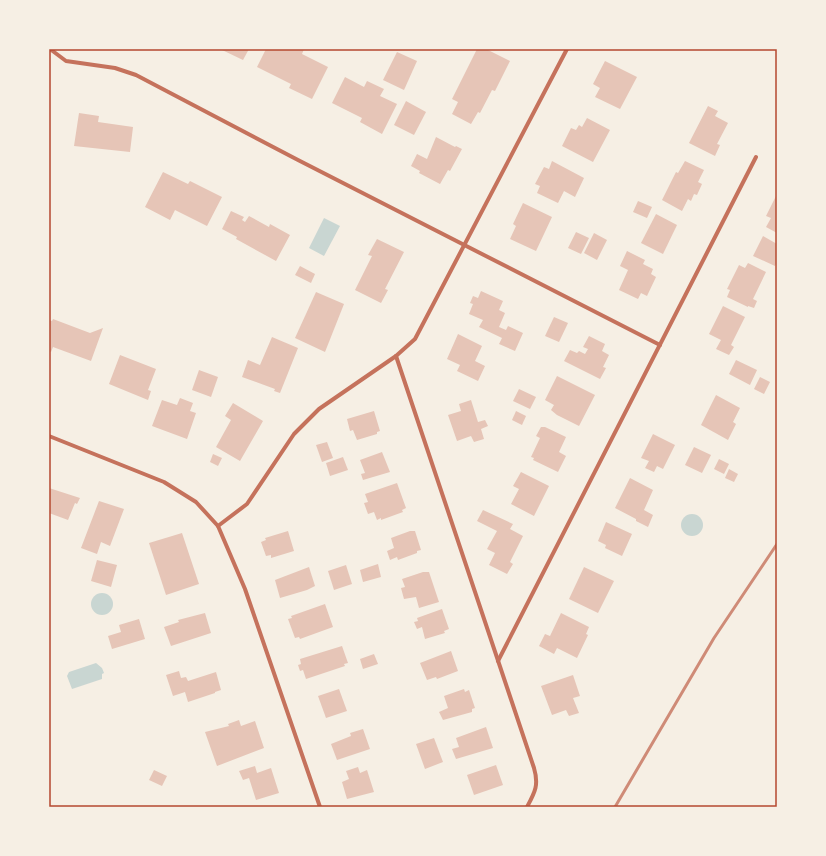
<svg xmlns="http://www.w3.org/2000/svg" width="826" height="856" font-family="Inter,sans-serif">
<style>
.water{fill:#c9d6d2}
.building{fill:#e6c5b7}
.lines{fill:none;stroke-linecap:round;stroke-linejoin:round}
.minor{stroke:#c5725c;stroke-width:4}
.rail{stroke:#cf8b77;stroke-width:3}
.neatline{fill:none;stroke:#b5482f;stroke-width:1.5}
</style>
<rect width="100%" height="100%" fill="#f6efe4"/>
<g class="water">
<polygon points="324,218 340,226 324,256 309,248"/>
<circle cx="692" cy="525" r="11"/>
<circle cx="102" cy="604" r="11"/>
<polygon points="96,663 102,668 104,673 102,674 102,679 72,689 67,676 69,672"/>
</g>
<g class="building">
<polygon points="220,49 249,49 243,60"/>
<polygon points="266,49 304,49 302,54 328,67 312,99 289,88 291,84 257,67"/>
<polygon points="477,49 486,49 510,61 495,91 492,90 480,113 478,112 471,124 452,114 458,102 452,99"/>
<polygon points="397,52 417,61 404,90 383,80"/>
<polygon points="605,61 637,77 620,109 595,97 600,88 593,84"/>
<polygon points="345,77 364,87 367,81 384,89 380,96 397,104 382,134 360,122 362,118 332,103"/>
<polygon points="406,101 426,112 414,135 394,125"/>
<polygon points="708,106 718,111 715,116 728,123 717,144 720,145 715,156 689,143"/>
<polygon points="79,113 99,116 98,122 133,127 130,152 74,146"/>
<polygon points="587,118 610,130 593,162 562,146 571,128 576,130 579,125 582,127"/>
<polygon points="436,137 455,147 456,146 462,149 450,171 448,170 440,184 419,173 420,171 411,166 417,154 427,159"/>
<polygon points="552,161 584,178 575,197 564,191 558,203 537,193 540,186 535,184 544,167 549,169"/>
<polygon points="685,161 704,170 698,182 702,184 697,195 694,194 691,201 688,199 682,211 662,200 676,172 678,173"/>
<polygon points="163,172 188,184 190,181 222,197 207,226 175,210 170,220 145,207"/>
<polygon points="777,194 777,233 766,227 771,218 766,216"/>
<polygon points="638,201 652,207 647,218 633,212"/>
<polygon points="523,203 552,217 536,251 510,239 516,226 513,224"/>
<polygon points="231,211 244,217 242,220 245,222 249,216 269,227 270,224 290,235 276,261 236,239 237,237 222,229"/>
<polygon points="656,214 677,225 663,254 641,243"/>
<polygon points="576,232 589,238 581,254 568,248"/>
<polygon points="594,233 607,240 597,260 584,253"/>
<polygon points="763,236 777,244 777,262 775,266 753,256"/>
<polygon points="377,239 404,252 385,289 388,290 381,303 355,290 372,256 368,255"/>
<polygon points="627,251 645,260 643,264 653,269 651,274 656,277 647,296 641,293 638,299 619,290 628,270 620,266"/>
<polygon points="748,263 766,272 753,299 757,301 754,308 748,306 748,307 727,297 730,290 727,289 739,265 745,268"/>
<polygon points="300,266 315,274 311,283 295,275"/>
<polygon points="481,291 503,301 499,310 505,313 499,327 506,330 508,326 523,333 515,351 499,344 502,338 479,327 483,320 469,314 473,304 470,303 473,296 478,298"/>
<polygon points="316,292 344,304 325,352 295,338"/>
<polygon points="723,306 745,317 731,345 734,347 729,355 716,349 721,340 709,334"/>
<polygon points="554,317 568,323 559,342 545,336"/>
<polygon points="53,319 90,333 103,328 91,361 53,347 51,352 49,351 49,320 52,321"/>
<polygon points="458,334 482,346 475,361 485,366 478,381 457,371 460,365 447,359"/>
<polygon points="589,336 605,344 602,351 609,355 603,367 606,368 600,379 564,361 570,350 577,353 579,351 585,354 588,349 583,347"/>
<polygon points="272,337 298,348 280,393 274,391 275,389 242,377 248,360 260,365"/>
<polygon points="120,355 156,369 148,390 151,391 148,400 109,384"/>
<polygon points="736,360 757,370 750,385 729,374"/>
<polygon points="199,370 218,377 211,397 192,390"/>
<polygon points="557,376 595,395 579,426 557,415 551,410 554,405 545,400"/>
<polygon points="760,377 770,382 764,394 754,389"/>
<polygon points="519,389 536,397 530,409 513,401"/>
<polygon points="716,395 740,408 733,422 736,424 728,440 701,425"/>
<polygon points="180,398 193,403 190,411 196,413 187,439 152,426 162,400 177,405"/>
<polygon points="471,400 478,422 485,420 488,426 481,429 484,439 474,442 471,436 457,441 448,415 461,411 459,404"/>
<polygon points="233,403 263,421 240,461 216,447 231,420 225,416"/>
<polygon points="374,411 380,431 377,432 377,434 357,440 353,430 350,431 347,419"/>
<polygon points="516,411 526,416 522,425 512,420"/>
<polygon points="541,427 545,427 566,437 559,452 566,456 558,472 533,460 534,458 531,457 540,438 536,436"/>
<polygon points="653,434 675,445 663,469 657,466 654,472 645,468 649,461 641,458"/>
<polygon points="327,442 333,458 322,462 316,445"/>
<polygon points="694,447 711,455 702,473 685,465"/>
<polygon points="382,452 390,472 363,480 361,474 365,473 360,460"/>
<polygon points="213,454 222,458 218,466 210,462"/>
<polygon points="343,457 348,470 330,476 326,463"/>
<polygon points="719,459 729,464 724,474 714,469"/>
<polygon points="729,469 738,474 734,482 725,478"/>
<polygon points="521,472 549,486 534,516 511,504 519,489 513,486"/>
<polygon points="630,478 653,490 644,510 653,515 648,527 636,521 636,519 615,508"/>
<polygon points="397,483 406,508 402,510 403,512 381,520 381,518 377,520 374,512 368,514 364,503 368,502 365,494"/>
<polygon points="49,488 80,498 77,504 75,503 68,520 49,513"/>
<polygon points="99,501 124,509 110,546 101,542 97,554 81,548"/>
<polygon points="483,510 513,524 510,529 523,536 510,562 513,564 507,574 489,565 495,553 487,549 497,531 477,521"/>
<polygon points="606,522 632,534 622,556 605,548 606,545 598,541"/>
<polygon points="288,531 294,551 271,558 271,555 266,556 261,542 266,540 265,538"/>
<polygon points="410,531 415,531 421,550 417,551 417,553 398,560 397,557 390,560 387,551 394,548 391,538"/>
<polygon points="182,533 199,584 166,595 149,543"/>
<polygon points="97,560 117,565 111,587 91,581"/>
<polygon points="378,564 381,577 363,582 360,570"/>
<polygon points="346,565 352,584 334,590 328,571"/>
<polygon points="309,567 315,586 307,590 280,598 275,580"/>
<polygon points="584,567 614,581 598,613 569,599"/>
<polygon points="423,572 429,572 439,602 419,608 416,597 404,599 401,588 405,587 402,579"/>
<polygon points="325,604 333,627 300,639 299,637 295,638 288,619 292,618 291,616"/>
<polygon points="442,609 449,629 444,631 445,633 425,639 422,627 417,629 414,622 418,621 417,618"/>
<polygon points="205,613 211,633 171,646 164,627 179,622 178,620"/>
<polygon points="561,613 589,627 586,634 588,635 577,658 557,648 554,654 539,646 545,634 550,636"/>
<polygon points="139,619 145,639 112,649 108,636 121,632 119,625"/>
<polygon points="342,646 348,663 344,664 345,666 306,679 303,670 300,671 298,665 301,664 300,659"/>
<polygon points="451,651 458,671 437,679 436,677 427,680 420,663"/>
<polygon points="374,654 378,664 363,669 360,659"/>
<polygon points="179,671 181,678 186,677 188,681 216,672 221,690 215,692 215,693 188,702 185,692 173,696 166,675"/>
<polygon points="573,675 580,696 573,698 579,713 569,716 566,710 552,715 541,686"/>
<polygon points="339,689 347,711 326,718 318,696"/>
<polygon points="464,689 465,692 469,690 475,708 472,709 472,712 443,720 439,712 448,708 444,696"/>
<polygon points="239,720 241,726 255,721 264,748 217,766 205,732 229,726 228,724"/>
<polygon points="486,727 493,748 456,759 452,749 459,747 456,738"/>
<polygon points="363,729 370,749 337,760 331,744 351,736 350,733"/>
<polygon points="434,738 443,762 425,769 416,744"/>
<polygon points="496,765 503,785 474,795 467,775"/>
<polygon points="255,766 257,773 271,768 279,793 256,800 249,778 243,780 239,771"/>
<polygon points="358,767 360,773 367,770 374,792 347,799 342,782 349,779 346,771"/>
<polygon points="154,770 167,776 162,786 149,780"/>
</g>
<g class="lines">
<g class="minor">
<polyline points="50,49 66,61 115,68 136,75 298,160 660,345"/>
<path d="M396 356 534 768C539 785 535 792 527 807"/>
<polyline points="49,436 164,482 196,502 218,526 245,589 320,807"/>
<polyline points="218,526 247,504 294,434 319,409 396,356 415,339 567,49"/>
<polyline points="498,661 756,157"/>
</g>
<polyline class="rail" points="615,807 714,638 777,544"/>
</g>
<rect width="826" height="856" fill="none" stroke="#f6efe4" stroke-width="100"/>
<rect x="50" y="50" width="726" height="756" class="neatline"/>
</svg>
